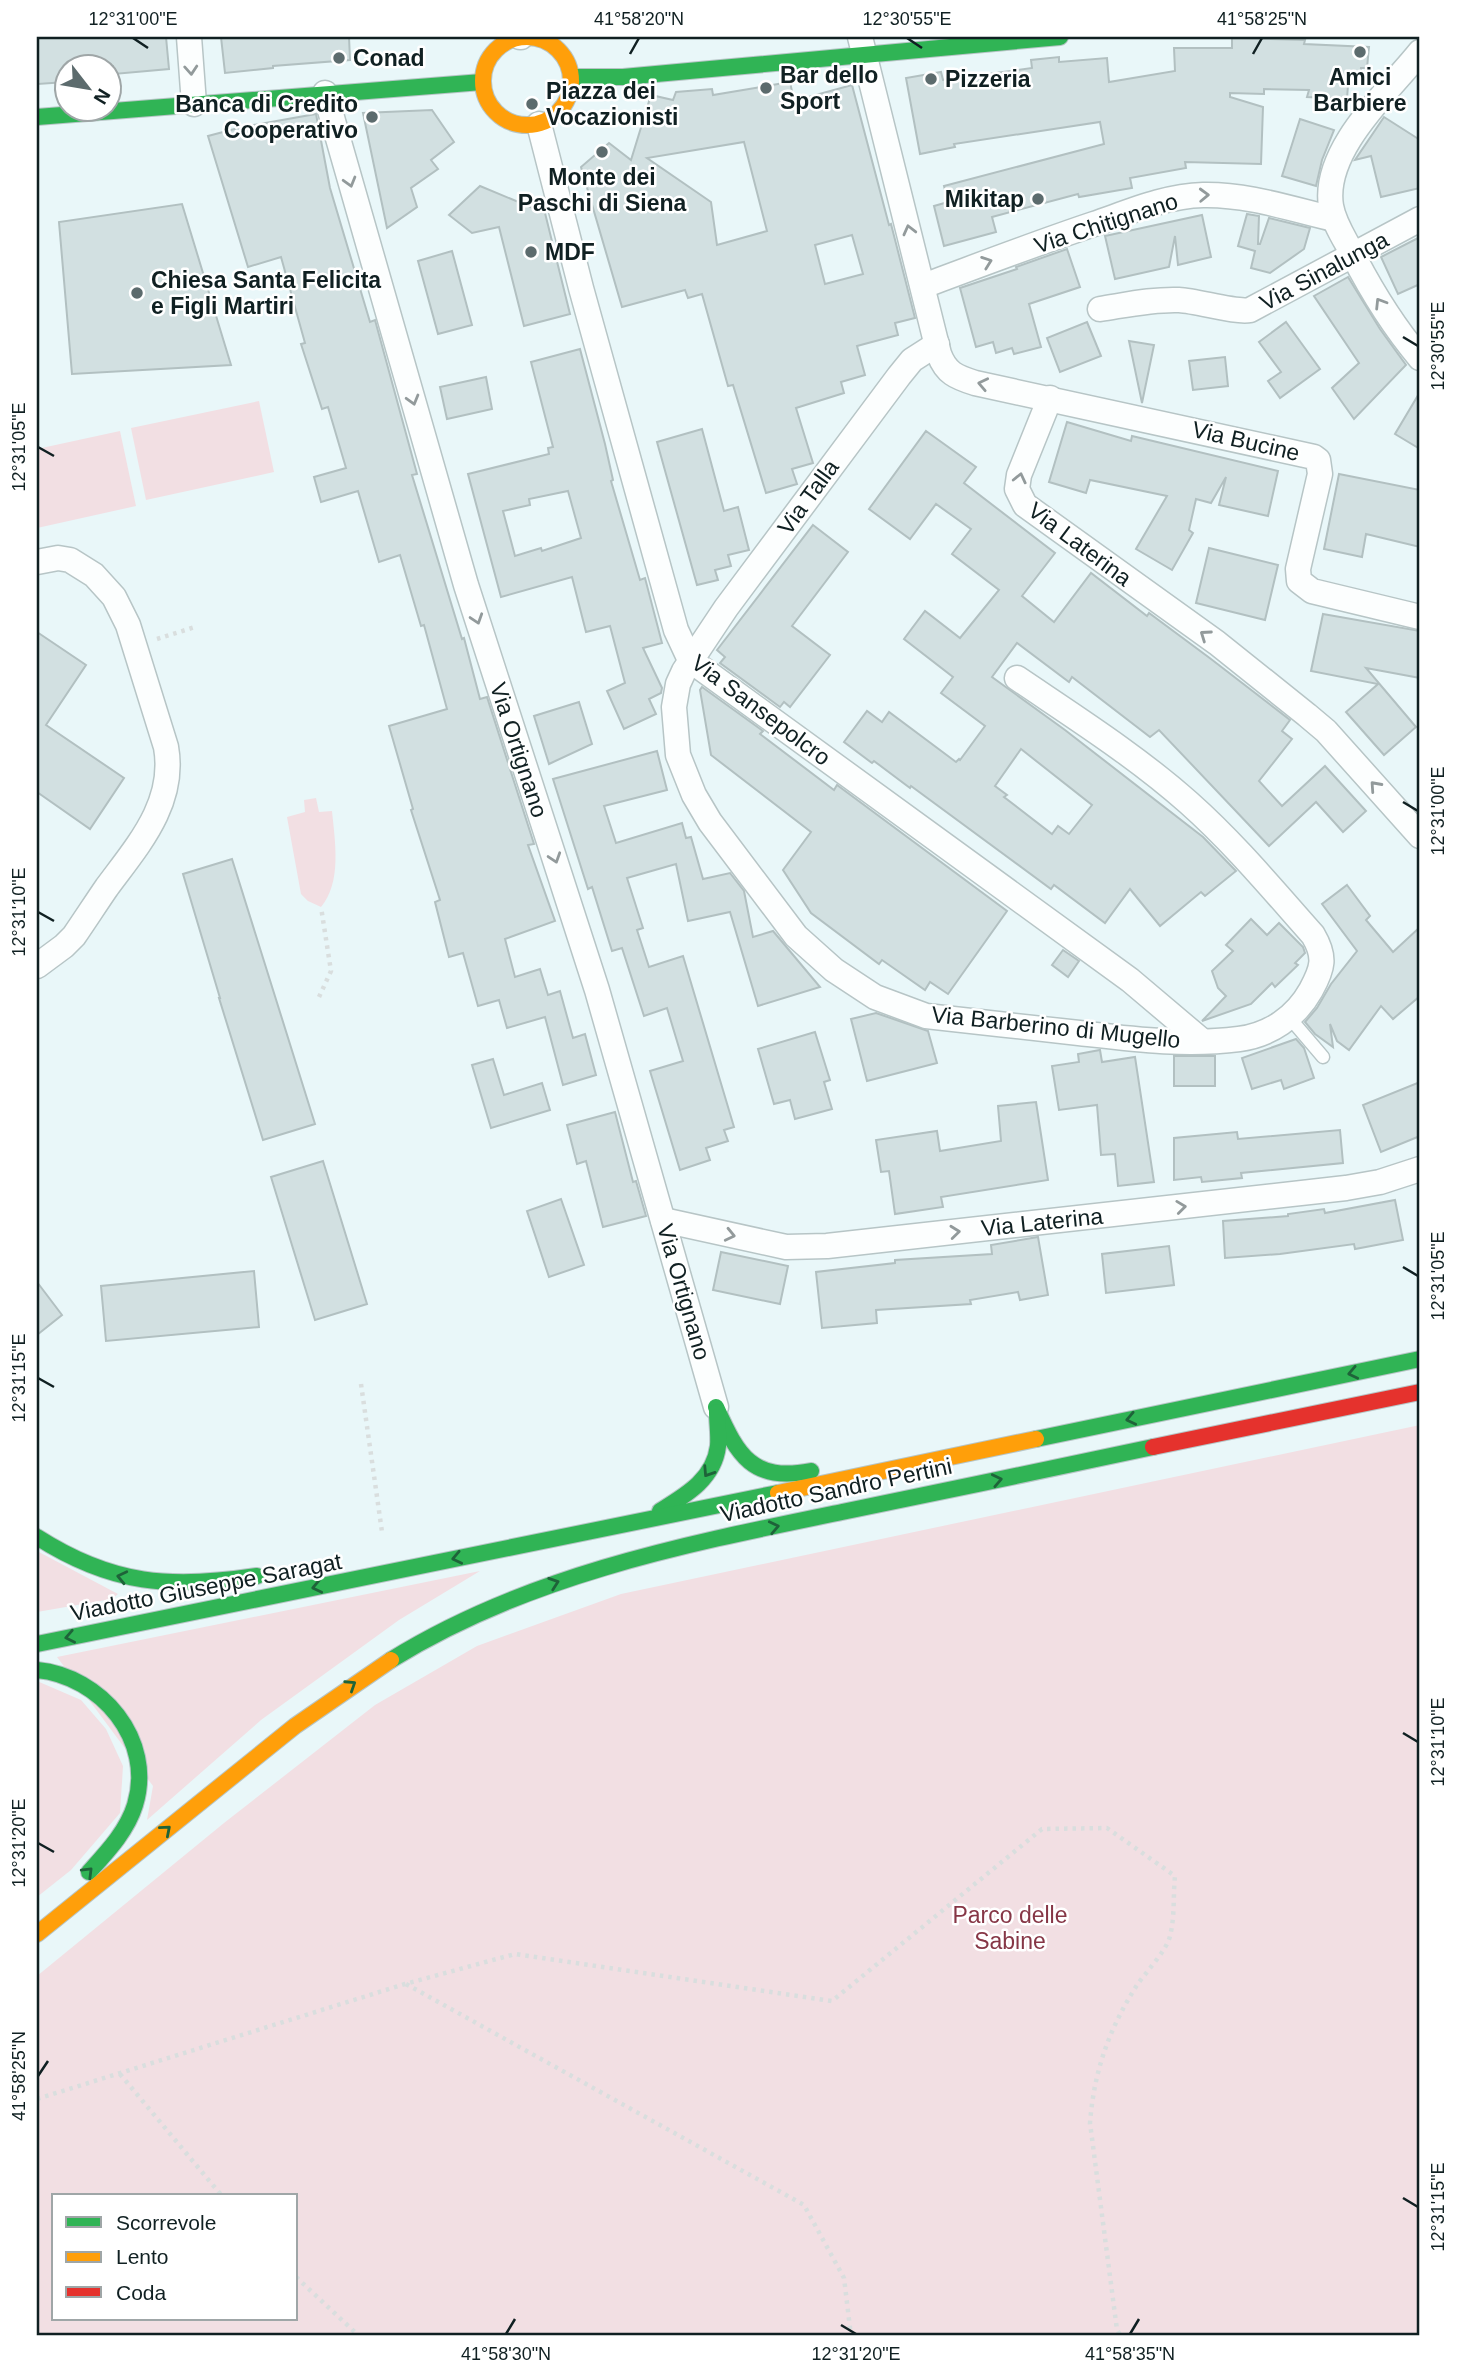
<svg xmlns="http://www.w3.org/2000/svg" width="1457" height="2373" font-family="Arial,sans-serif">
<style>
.green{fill:#f2dfe3;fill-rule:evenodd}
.building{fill:#d2e0e1;stroke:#b2c0c1;stroke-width:2;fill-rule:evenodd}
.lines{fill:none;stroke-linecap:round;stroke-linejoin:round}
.lane-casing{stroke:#b7c5c6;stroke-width:15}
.street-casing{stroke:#b7c5c6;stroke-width:27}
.fast-casing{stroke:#b7c5c6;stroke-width:18}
.slow-casing{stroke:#b7c5c6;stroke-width:18}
.jam-casing{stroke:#b7c5c6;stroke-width:18}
.path{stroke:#d9dede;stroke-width:4.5;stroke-dasharray:3.5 5;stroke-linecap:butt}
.lane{stroke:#fcfefe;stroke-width:12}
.street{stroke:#fcfefe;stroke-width:24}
.fast{stroke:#30b455;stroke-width:16}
.slow{stroke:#ff9f0a;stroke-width:16}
.jam{stroke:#e5322d;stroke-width:16}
.oneway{stroke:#929a9b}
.oneway2{stroke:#1e6339}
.ticks{fill:none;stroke:#102022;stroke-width:2.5}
.poi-dot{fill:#5c6b6d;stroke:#fff;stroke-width:2.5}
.labels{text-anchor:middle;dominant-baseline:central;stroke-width:5;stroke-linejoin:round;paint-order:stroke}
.poi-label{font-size:23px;font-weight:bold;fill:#102022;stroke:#fff;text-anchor:start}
.street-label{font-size:23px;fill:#102022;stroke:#fff}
.park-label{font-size:23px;fill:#863646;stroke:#fff}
.neatline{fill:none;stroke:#102022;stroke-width:2.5}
.ticks-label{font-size:18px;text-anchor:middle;fill:#102022}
</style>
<rect width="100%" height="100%" fill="#e9f7f9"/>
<g class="green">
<polygon points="259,401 274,472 146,500 131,428"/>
<polygon points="120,431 136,506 37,528 37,449"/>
<path d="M316 798 319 812 332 811C335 842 342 882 321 907L308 901 301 894 287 817 305 812 304 800Z"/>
<path d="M1420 1425V2336H37V1976L224 1823 375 1705 477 1646 621 1594ZM296 2196V2319H54V2196Z"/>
<polygon points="37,1551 118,1594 112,1599 37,1612"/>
<polygon points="480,1571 399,1620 261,1720 147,1820 153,1786 57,1657"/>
<polygon points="37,1681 81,1700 106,1729 123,1766 120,1813 71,1870 37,1897"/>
</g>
<g class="building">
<polygon points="37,37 166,37 169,69 114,74 113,66 66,66 66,82 38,84"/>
<polygon points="221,37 349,37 350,60 273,66 273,68 225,73"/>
<polygon points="1232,38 1305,40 1304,44 1369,47 1367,68 1361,68 1359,86 1348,85 1347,99 1307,97 1309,90 1264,89 1264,94 1230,93 1230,97 1263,107 1261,164 1185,162 1186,168 1130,178 1132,188 1079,197 1078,194 992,217 996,232 944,246 934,206 948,202 944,186 1104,144 1100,122 954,144 955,147 920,154 906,78 941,72 943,80 1032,68 1031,60 1059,57 1059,62 1107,58 1109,82 1175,71 1174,48 1232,48"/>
<path d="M790 82 794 101 852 85 889 225 891 224 915 318 895 323 898 335 857 346 865 375 841 382 844 393 796 408 813 463 792 469 797 484 766 493 733 385 728 386 702 294 688 298 685 290 622 307 581 167 609 143 631 160 651 95 673 100 676 92 712 89 713 95ZM744 142 767 231 717 245 711 202 647 158ZM852 235 863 274 825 284 815 245Z"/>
<polygon points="432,110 454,142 431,160 438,169 411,188 417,207 387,228 363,113"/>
<polygon points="316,114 330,188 370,322 375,320 417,474 412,475 462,639 464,638 480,699 487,697 534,844 528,845 555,921 505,939 515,977 540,969 548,995 560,991 573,1038 585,1034 596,1075 563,1085 545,1017 507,1028 499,1000 478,1006 463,953 449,957 435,902 440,900 411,810 413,809 389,726 447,709 424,625 421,626 400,555 379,562 358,491 321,502 314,477 346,468 328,407 322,409 301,344 305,343 281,257 248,267 208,136 242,127"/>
<polygon points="1384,117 1420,140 1420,188 1381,197 1371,156 1355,160"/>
<polygon points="1300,119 1334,130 1322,160 1316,186 1282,176"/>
<polygon points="480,186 545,213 570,314 524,326 499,227 472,233 449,215"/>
<polygon points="182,204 231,365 72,374 59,222"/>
<polygon points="1247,214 1259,216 1258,244 1260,244 1269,218 1310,228 1304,249 1270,273 1251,268 1255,251 1238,246"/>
<polygon points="1202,215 1211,257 1178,265 1175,236 1169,267 1115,279 1105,236"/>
<polygon points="1420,237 1420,284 1398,294 1381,257"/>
<polygon points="1067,249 1080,287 1029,304 1041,347 1014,354 1012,348 996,353 993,342 976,347 960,288 1017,269 1016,267"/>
<polygon points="452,251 472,325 438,334 418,261"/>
<polygon points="1348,277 1380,329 1406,365 1354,419 1332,388 1359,363 1314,296"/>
<polygon points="1087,322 1101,356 1060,372 1047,338"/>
<polygon points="1286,322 1320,369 1280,398 1268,381 1281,372 1259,342"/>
<polygon points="1129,341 1154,345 1142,403"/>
<path d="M580 349 605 444 613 480 611 481 640 580 645 578 662 643 643 648 662 688 661 693 649 699 656 714 624 729 607 691 625 683 610 626 586 632 572 577 501 597 468 474 549 454 548 448 553 447 531 362ZM568 491 581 538 542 551 541 548 515 556 503 511 530 505 529 499Z"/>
<polygon points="1225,357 1228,386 1193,390 1189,361"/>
<polygon points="486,377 492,409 447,419 440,387"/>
<polygon points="1420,392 1420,449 1395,434"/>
<polygon points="1067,422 1131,441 1132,436 1278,471 1268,516 1219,505 1226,477 1211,503 1196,499 1189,530 1193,533 1172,570 1136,549 1167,496 1090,480 1086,493 1049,482"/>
<polygon points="702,429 724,511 738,507 749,550 728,555 731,566 715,570 718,580 697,585 657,442"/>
<path d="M926 431 976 467 964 483 1055 553 1022 596 1054 622 1091 573 1147 616 1149 613 1211 659 1290 720 1282 731 1292 739 1259 781 1282 806 1325 766 1366 811 1343 832 1316 802 1269 846 1159 730 1150 737 1072 677 1069 682 1017 643 992 677 1065 730 1203 837 1236 871 1205 896 1201 892 1160 926 1130 889 1105 923 1054 885 1051 889 911 786 910 788 874 761 872 763 844 742 867 711 882 722 889 712 956 762 959 759 960 760 985 726 941 693 953 677 904 639 925 611 960 638 999 590 952 554 971 529 936 504 910 539 869 509ZM1021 749 1092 805 1069 834 1058 826 1052 834 1004 797 1007 795 995 786Z"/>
<polygon points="1339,474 1420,490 1420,547 1366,534 1362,557 1324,549"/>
<polygon points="813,525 848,552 792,626 830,655 790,707 784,702 780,707 720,663 725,657 717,650"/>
<polygon points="1209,548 1278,565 1265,620 1196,603"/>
<polygon points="1323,614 1420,631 1420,678 1366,668 1416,727 1384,755 1346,712 1378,684 1311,671"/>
<polygon points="37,632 86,665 46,725 124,778 90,829 37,792"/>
<polygon points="702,687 763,731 760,734 834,790 837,785 1007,911 948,994 930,982 925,990 882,960 879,964 811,913 783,870 811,832 711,755 700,690"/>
<polygon points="579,702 592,744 549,764 534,716"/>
<polygon points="657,751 667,790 604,806 616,843 682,823 686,838 691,837 703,879 730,873 744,891 753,937 773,931 820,987 758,1006 730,912 688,921 676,864 627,878 643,928 637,930 649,967 683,956 734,1127 724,1130 728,1141 706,1148 710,1160 680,1170 650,1071 683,1061 667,1008 644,1016 622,948 612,951 592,887 588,889 553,779"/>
<polygon points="232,859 315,1124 263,1140 219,998 220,998 183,874"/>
<polygon points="1347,885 1370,916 1366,920 1393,952 1420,927 1420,996 1393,1019 1381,1006 1349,1050 1337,1041 1330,1024 1333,1047 1315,1034 1305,1022 1317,1008 1331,984 1357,951 1322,904"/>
<polygon points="1251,919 1267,935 1279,923 1303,947 1305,953 1295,963 1298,965 1275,987 1272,983 1251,1004 1202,1021 1226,996 1218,988 1212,971 1233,951 1226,945"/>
<polygon points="1063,950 1079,961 1068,977 1052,965"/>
<polygon points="876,1013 928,1031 937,1063 867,1081 851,1019"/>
<polygon points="815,1032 830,1080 824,1082 832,1109 795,1119 790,1100 774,1104 758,1049"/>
<polygon points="1296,1039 1304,1048 1314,1078 1284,1089 1281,1080 1252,1089 1242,1058"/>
<polygon points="1100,1050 1102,1062 1135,1057 1154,1182 1118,1186 1115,1154 1101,1155 1097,1105 1059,1110 1052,1066 1079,1062 1078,1054"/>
<rect x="1174" y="1056" width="41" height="30"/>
<polygon points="493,1059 504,1095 542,1083 550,1110 491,1128 472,1065"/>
<polygon points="1420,1082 1420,1136 1381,1152 1363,1105"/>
<polygon points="1036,1102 1048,1180 941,1197 943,1207 895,1214 889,1171 881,1172 876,1140 937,1131 940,1151 1001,1141 998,1106"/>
<polygon points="615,1112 633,1182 636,1181 646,1216 603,1227 586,1161 577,1164 567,1125"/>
<polygon points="1340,1130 1343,1163 1241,1173 1242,1178 1202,1182 1201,1177 1174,1180 1174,1138 1237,1132 1238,1139"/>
<polygon points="323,1161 367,1304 315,1320 271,1177"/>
<polygon points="561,1199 584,1265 549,1277 527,1211"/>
<polygon points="1395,1200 1403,1240 1355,1249 1354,1244 1280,1254 1225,1258 1223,1221 1288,1216 1288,1214 1324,1209 1325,1213"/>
<polygon points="1038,1237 1048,1295 1020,1300 1018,1292 970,1300 971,1304 876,1310 877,1323 822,1328 816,1272 895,1263 895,1260 992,1254 991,1245"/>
<polygon points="1169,1246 1174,1285 1106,1293 1102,1254"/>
<polygon points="721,1252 788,1266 780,1304 713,1290"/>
<polygon points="254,1271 259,1327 106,1341 101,1286"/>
<polygon points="37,1282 62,1315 37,1335"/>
</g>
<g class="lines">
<g class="lane-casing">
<polyline id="lane" points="1289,1017 1323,1057"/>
</g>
<g class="street-casing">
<g id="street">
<polyline points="189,37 194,104"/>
<polyline points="520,37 521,37"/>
<path d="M860 37 939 354C946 373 956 377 975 383L1314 457 1318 460 1320 474 1298 569 1299 581 1312 591 1420 617"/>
<path d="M1420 52C1389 91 1322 150 1331 206 1334 224 1345 239 1353 255 1372 292 1393 326 1420 358"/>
<polyline points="325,93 466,585 597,990 716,1407"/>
<polyline points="539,124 581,288 676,630 690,660 1130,980 1201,1040"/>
<path d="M923 286C980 265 1037 243 1094 224 1129 212 1165 196 1203 195 1247 194 1291 209 1334 219"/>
<path d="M1100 309C1126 305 1153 299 1179 300 1198 301 1236 313 1250 310L1420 219"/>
<path d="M937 344 912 360 899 376 726 608 684 671 678 684 674 707 678 755 694 795 710 822 796 936 834 970 875 997 926 1016C977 1022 1028 1027 1079 1033 1132 1039 1186 1046 1239 1039 1270 1035 1296 1017 1311 990 1323 968 1326 957 1313 935 1273 890 1234 843 1189 803 1136 756 1076 718 1017 678"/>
<polyline points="1050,398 1019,475 1017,489 1025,505 1217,643 1307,715 1326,731 1420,836"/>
<path d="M37 562 58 558 70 560 94 575 114 597 128 625 166 747C176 803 138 845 107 887 96 903 85 920 74 936L64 946 37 966"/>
<polyline points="663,1220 786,1247 827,1246 1346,1188 1380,1182 1420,1169"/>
</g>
</g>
<g class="fast-casing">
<g id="fast">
<polyline points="571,77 623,77 1060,37"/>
<polyline points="37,117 482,82"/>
<path d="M716 1407C738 1456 752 1482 811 1471"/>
<polyline points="1036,1439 1420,1359"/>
<path d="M660 1511C686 1495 714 1479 718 1446 719 1435 717 1423 717 1412"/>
<path d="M37 1537C112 1585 171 1589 257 1576"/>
<polyline points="37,1644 778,1493"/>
<path d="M391 1660C528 1575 686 1544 842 1512 946 1491 1049 1469 1153 1447"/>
<path d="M37 1670C101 1676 155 1740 135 1805 127 1831 107 1852 89 1872"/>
</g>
</g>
<g class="slow-casing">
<g id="slow">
<circle cx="527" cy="81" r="44"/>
<polyline points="778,1493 1036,1439"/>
<polyline points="37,1934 295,1726 391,1660"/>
</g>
</g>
<g class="jam-casing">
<polyline id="jam" points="1153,1447 1420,1392"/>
</g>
<g class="path">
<polyline points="157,639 195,627"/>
<polyline points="319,997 331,971 321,907"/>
<polyline points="361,1384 382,1532"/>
<polyline points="406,1984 804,2205 844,2278 851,2336"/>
<polyline points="120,2074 222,2196"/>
<path d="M37 2099 405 1984 515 1954 832 2001 1042 1829 1107 1828 1175 1876C1173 1895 1175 1917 1170 1936 1167 1950 1146 1972 1137 1985 1109 2029 1094 2071 1090 2123L1117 2330 1121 2336"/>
<polyline points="296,2277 359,2336"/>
</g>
<use href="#lane" class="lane"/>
<use href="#street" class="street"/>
<use href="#fast" class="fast"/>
<use href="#slow" class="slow"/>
<use href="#jam" class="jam"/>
</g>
<defs><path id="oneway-chevron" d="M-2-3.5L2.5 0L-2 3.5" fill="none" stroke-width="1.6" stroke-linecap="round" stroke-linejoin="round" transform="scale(1.75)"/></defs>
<g class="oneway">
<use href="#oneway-chevron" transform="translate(191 70) rotate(86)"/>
<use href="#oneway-chevron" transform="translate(350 182) rotate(74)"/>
<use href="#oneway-chevron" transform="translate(1204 195) rotate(-2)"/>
<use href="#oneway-chevron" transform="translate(909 230) rotate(-104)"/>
<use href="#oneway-chevron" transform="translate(987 262) rotate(-20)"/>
<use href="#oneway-chevron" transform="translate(1380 303) rotate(-122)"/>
<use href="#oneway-chevron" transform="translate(983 384) rotate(-168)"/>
<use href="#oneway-chevron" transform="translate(413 400) rotate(74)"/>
<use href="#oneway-chevron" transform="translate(1020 478) rotate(-77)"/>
<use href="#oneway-chevron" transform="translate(477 619) rotate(72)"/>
<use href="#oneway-chevron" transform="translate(1205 635) rotate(-145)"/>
<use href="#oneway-chevron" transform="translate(1375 786) rotate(-132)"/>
<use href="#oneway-chevron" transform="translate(555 858) rotate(72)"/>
<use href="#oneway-chevron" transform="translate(1181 1207) rotate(-7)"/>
<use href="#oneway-chevron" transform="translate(955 1232) rotate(-6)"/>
<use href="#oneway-chevron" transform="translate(730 1235) rotate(13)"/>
</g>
<g class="oneway2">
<use href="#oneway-chevron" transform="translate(1353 1373) rotate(168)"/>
<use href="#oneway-chevron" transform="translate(1131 1419) rotate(168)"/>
<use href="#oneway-chevron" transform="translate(708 1472) rotate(123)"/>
<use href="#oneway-chevron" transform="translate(997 1480) rotate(-12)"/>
<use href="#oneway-chevron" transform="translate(774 1527) rotate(-12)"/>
<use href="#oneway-chevron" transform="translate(457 1558) rotate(168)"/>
<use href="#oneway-chevron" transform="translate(122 1577) rotate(-167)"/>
<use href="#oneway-chevron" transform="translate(554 1583) rotate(-19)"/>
<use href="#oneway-chevron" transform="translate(317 1587) rotate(168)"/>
<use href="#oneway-chevron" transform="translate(70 1637) rotate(169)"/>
<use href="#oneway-chevron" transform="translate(351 1685) rotate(-33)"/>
<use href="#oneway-chevron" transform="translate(166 1830) rotate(-41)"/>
<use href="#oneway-chevron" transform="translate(88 1872) rotate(-45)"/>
</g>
<path class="ticks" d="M133 38 148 48M907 38 922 48M630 54 639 38M1253 54 1262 38M1403 337 1418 346M38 447 54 456M1403 802 1418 811M38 912 54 921M1403 1267 1418 1276M38 1378 54 1387M1403 1733 1418 1742M38 1843 54 1852M38 2076 48 2061M1403 2198 1418 2207M841 2325 856 2334M506 2334 515 2319M1130 2334 1139 2319"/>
<g class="poi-dot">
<circle cx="1360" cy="52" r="7"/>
<circle cx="339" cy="58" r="7"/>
<circle cx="931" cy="79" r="7"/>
<circle cx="766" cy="88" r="7"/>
<circle cx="532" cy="104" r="7"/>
<circle cx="372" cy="117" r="7"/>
<circle cx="602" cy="152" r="7"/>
<circle cx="1038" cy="199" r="7"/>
<circle cx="531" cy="252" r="7"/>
<circle cx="137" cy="293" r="7"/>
</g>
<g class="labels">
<g class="poi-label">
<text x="353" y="58">Conad</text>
<text x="780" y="75">Bar dello<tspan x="780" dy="26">Sport</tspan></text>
<text x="1360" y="77" text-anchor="middle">Amici<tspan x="1360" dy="26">Barbiere</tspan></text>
<text x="945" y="79">Pizzeria</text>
<text x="546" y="91">Piazza dei<tspan x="546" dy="26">Vocazionisti</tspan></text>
<text x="358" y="104" text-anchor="end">Banca di Credito<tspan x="358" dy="26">Cooperativo</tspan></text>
<text x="602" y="177" text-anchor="middle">Monte dei<tspan x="602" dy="26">Paschi di Siena</tspan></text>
<text x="1024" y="199" text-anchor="end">Mikitap</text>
<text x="545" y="252">MDF</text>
<text x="151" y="280">Chiesa Santa Felicita<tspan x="151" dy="26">e Figli Martiri</tspan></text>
</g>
<g class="street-label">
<text transform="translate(1106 223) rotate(-18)">Via Chitignano</text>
<text transform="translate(1324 271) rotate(-28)">Via Sinalunga</text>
<text transform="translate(1246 441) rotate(13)">Via Bucine</text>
<text transform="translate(808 497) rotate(-54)">Via Talla</text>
<text transform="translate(1080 544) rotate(37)">Via Laterina</text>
<text transform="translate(761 710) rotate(37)">Via Sansepolcro</text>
<text transform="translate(519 750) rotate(72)">Via Ortignano</text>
<text transform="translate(1056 1027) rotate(6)">Via Barberino di Mugello</text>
<text transform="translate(1042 1222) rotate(-6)">Via Laterina</text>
<text transform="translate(684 1292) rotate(74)">Via Ortignano</text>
<text transform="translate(836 1490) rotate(-12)">Viadotto Sandro Pertini</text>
<text transform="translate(206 1587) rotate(-11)">Viadotto Giuseppe Saragat</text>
</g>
<g class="park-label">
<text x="1010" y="1915">Parco delle<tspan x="1010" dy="26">Sabine</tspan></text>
</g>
</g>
<rect width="1457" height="2373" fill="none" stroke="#ffffff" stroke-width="77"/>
<rect x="52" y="2194" width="245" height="126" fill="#ffffff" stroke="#9fa6a7" stroke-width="2"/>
<rect x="66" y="2217" width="35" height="10" fill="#30b455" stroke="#9fa6a7" stroke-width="2"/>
<text x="116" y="2230" font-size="21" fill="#102022">Scorrevole</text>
<rect x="66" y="2252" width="35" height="10" fill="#ff9f0a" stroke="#9fa6a7" stroke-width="2"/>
<text x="116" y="2264" font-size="21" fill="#102022">Lento</text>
<rect x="66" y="2287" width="35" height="10" fill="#e5322d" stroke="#9fa6a7" stroke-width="2"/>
<text x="116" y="2300" font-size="21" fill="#102022">Coda</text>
<g transform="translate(88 88) rotate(121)"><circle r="33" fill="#ffffff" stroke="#9fa6a7" stroke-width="2"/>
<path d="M0-5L12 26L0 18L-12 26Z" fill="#5c6b6d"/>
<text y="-10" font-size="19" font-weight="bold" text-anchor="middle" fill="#102022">N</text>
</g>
<rect x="38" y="38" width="1380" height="2296" class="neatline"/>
<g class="ticks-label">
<text x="133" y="25">12°31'00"E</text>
<text x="639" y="25">41°58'20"N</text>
<text x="907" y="25">12°30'55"E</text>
<text x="1262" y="25">41°58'25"N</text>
<text transform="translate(1438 346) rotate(-90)" y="6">12°30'55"E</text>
<text transform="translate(19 447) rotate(-90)" y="6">12°31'05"E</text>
<text transform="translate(1438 811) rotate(-90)" y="6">12°31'00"E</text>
<text transform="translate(19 912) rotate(-90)" y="6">12°31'10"E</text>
<text transform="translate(1438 1276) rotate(-90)" y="6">12°31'05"E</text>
<text transform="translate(19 1378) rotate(-90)" y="6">12°31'15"E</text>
<text transform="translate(1438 1742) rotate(-90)" y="6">12°31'10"E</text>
<text transform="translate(19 1843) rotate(-90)" y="6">12°31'20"E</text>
<text transform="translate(19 2076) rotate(-90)" y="6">41°58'25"N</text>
<text transform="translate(1438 2207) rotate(-90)" y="6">12°31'15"E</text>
<text x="506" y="2360">41°58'30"N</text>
<text x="856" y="2360">12°31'20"E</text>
<text x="1130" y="2360">41°58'35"N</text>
</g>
</svg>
